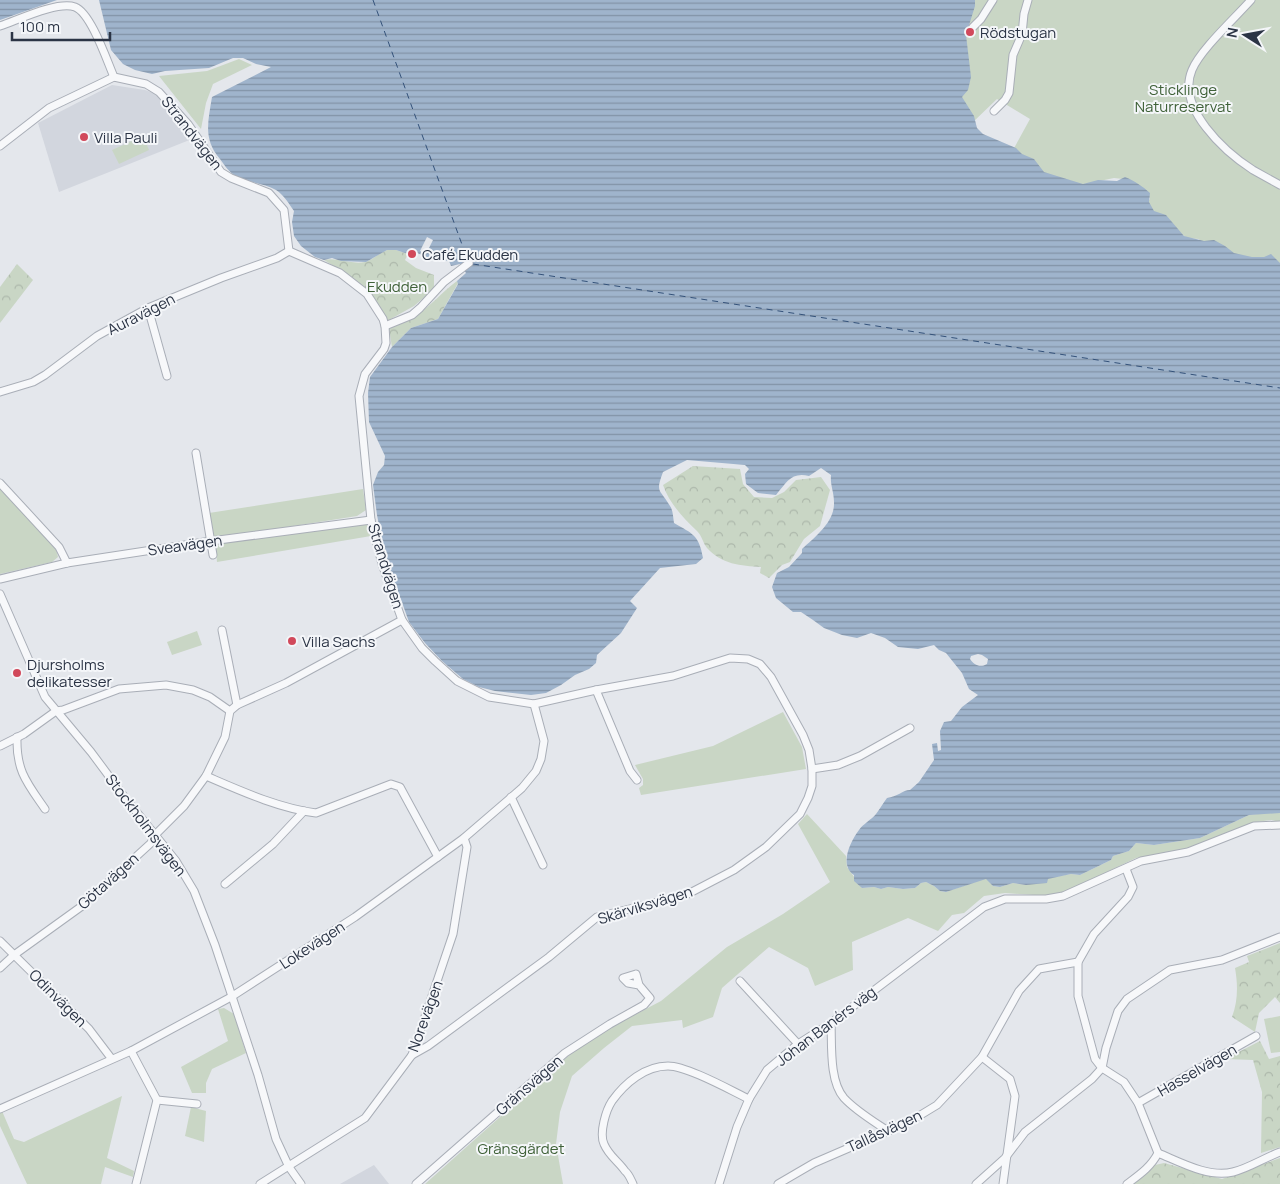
<svg xmlns="http://www.w3.org/2000/svg" width="1280" height="1184" font-family="Manrope,sans-serif">
<style>
.built{fill:#d2d6de}
.forest{fill:url(#forest-crowns)}
.green{fill:#c9d6c5}
.water{fill:url(#water-rules);fill-rule:evenodd}
.pier{fill:#e4e7ec}
.lines{fill:none;stroke-linecap:round;stroke-linejoin:round}
.ferry{stroke:#34527a;stroke-width:1;stroke-dasharray:6 5;stroke-linecap:butt}
.minor-casing{stroke:#a9aeb7;stroke-width:9}
.minor{stroke:#f7f8fa;stroke-width:7}
.poi-dot{fill:#d1495b;stroke:#f4f6f9;stroke-width:2}
.labels{text-anchor:middle;dominant-baseline:central;stroke-width:4;stroke-linejoin:round;paint-order:stroke}
.poi-label{font-size:15px;fill:#2b3445;stroke:#f4f6f9;text-anchor:start}
.park-label{font-size:15px;fill:#3f6138;stroke:#f4f6f9}
.street-label{font-size:15px;fill:#2b3445;stroke:#f4f6f9}
</style>
<defs>
<pattern id="forest-crowns" width="20" height="18" patternUnits="userSpaceOnUse" patternTransform="scale(1.25)"><rect width="20" height="18" fill="#c9d6c5"/><path d="M2 6a3 3 0 1 1 6 0M12 15a3 3 0 1 1 6 0" fill="none" stroke="#adb8ab"/></pattern>
<pattern id="water-rules" width="6" height="5" patternUnits="userSpaceOnUse" patternTransform="scale(1.25)"><rect width="6" height="5" fill="#9fb4cc"/><path d="M0 2.5h6" fill="none" stroke="#8293a7"/></pattern>
</defs>
<rect width="100%" height="100%" fill="#e4e7ec"/>
<g class="built">
<polygon points="112,85 145,90 159,95 192,139 59,192 38,123"/>
<polygon points="374,1165 389,1184 340,1184"/>
</g>
<g class="forest">
<path d="M387 250H396L408 254 405 260 416 268 434 275V289L414 306 387 321 374 298 353 278 324 260C338 257 351 265 365 262 372 260 380 253 387 250Z"/>
<polygon points="17,264 33,280 0,323 0,287"/>
<path d="M457 281 458 283 438 319 411 328 392 347 389 329C397 325 407 322 414 317 430 307 442 292 457 281Z"/>
<path d="M693 466 740 469 743 484 754 497 772 498 784 492 796 480 821 477 830 490 820 526 804 539 790 562 782 565 769 578 760 573 761 567C741 566 721 564 707 548 703 543 702 536 697 531 684 519 669 503 663 485Z"/>
<path d="M1280 943V1003L1275 997 1259 1013 1255 1032 1232 1017C1238 1001 1238 985 1235 968L1249 962 1247 956Z"/>
<polygon points="1260,1041 1269,1059 1280,1056 1280,1147 1261,1153 1262,1092 1253,1060 1225,1059"/>
<polygon points="1280,1158 1280,1184 1133,1184 1155,1165 1164,1163 1222,1179"/>
</g>
<g class="green">
<polygon points="970,0 1280,0 1280,271 1264,258 1255,261 1200,241 1199,239 1187,238 1153,212 1148,201 1150,199 1147,193 1123,179 1114,178 1080,185 1044,175 1013,150 1030,119 997,99 971,124 961,99 964,43"/>
<polygon points="239,59 252,65 213,84 206,103 201,129 159,76 207,71"/>
<polygon points="143,136 149,150 119,164 112,150"/>
<polygon points="0,489 55,545 58,557 52,562 0,574"/>
<polygon points="363,489 366,510 357,516 212,539 209,513"/>
<polygon points="359,523 368,524 371,536 217,562 215,543"/>
<polygon points="197,631 202,645 172,655 167,642"/>
<polygon points="783,712 802,747 806,769 641,795 639,788 643,785 643,779 635,765 713,746"/>
<polygon points="1267,813 1280,813 1280,822 1271,820 1256,822 1220,838 1179,851 1136,858 1063,893 1048,896 1005,893 984,896 964,913 952,915 938,931 908,918 852,942 853,970 815,986 808,968 769,947 722,988 713,1017 683,1028 682,1020 632,1026 604,1048 572,1076 560,1112 556,1144 563,1184 425,1184 585,1041 661,1001 727,947 783,914 830,882 798,824 807,814 846,856 847,867 862,888 874,887 881,889 888,887 903,889 915,888 921,883 926,882 934,886 940,891 946,892 986,878 993,886 1000,887 1013,883 1026,885 1054,877 1071,874 1080,875 1111,860 1113,856 1129,851 1136,843 1154,845 1200,838 1249,815"/>
<polygon points="224,1008 234,1014 246,1053 212,1069 206,1083 206,1093 192,1093 181,1067 228,1041 218,1009"/>
<polygon points="1280,1016 1280,1052 1271,1053 1264,1019"/>
<polygon points="122,1096 107,1158 134,1171 133,1177 105,1167 101,1184 27,1184 0,1126 0,1112 2,1111 14,1139 24,1142"/>
<polygon points="191,1107 206,1111 204,1142 185,1136"/>
</g>
<g class="water">
<polygon points="0,0 57,0 0,20"/>
<path d="M99 0H975V6L966 35 971 77 968 90 962 97 974 116 977 128 983 134 1016 148 1022 154 1034 159 1044 172 1083 184 1098 180 1117 181 1125 177C1135 181 1142 186 1150 193L1149 202 1154 211 1166 215 1184 236 1204 241 1214 240 1225 246 1234 253 1252 257H1264L1271 254 1280 263V813L1249 815 1200 838 1154 845 1136 843 1129 851 1113 856 1111 860 1080 875 1071 874 1048 879 1047 883 1026 885 1013 883 1000 887 993 886 986 879 946 892 940 891 934 886 926 882 921 883 915 888 903 889 888 887 881 889 874 887 862 888 854 881V875C839 865 850 842 859 830 863 824 871 820 876 814 880 809 883 803 887 798 897 797 903 790 910 790L919 782 934 760 932 744 937 743 938 751 941 750 940 731 944 722 951 721 962 707 978 695 969 689 962 673 946 653 939 650 934 645 918 649 898 647 885 638 871 633 857 638 842 635 824 628 813 620 801 612H793L776 598 772 587 777 573 789 567 802 553V549C815 537 835 522 834 502 834 492 830 485 831 475L821 468 809 476C791 472 787 482 776 495L758 493 746 484 745 474 749 469 745 465 687 460 663 472C655 494 660 488 670 506 673 510 673 517 674 523 693 534 699 535 703 558L696 564 660 568 630 601 637 608 621 633 597 655 596 663 589 669 575 675 561 685 546 693 531 695 495 691 479 687 463 679 442 661 425 643 409 622 384 552 377 515 373 485 378 472 384 465 385 456 369 422 368 393 370 377 392 347 411 328 438 319 458 284 457 281 466 273 460 264 451 266 449 261 430 259 411 250 408 254 396 250H387L366 262 341 261 332 258 324 260 315 257 301 246 294 236 292 222 294 211C289 204 284 195 276 190 264 183 249 183 236 176 229 172 225 166 220 159 203 139 208 122 212 97L271 67 256 64 243 58H233L209 68 165 71 152 74 135 70 123 64 111 50ZM978 654 982 655 988 659 987 664C980 668 974 665 970 659L971 656Z"/>
</g>
<polygon class="pier" points="427,237 433,240 426,254 420,251"/>
<g class="lines">
<g class="ferry">
<polyline points="373,0 468,261"/>
<polyline points="473,264 1280,388"/>
</g>
<g class="minor-casing">
<g id="minor">
<path d="M1251 0C1235 18 1200 50 1192 70 1176 108 1225 152 1253 170 1262 175 1271 180 1280 185"/>
<path d="M0 26C18 20 57 1 75 7 91 13 107 61 114 77L146 84 159 92 188 124 221 172 231 178 269 193 284 210 289 251"/>
<polyline points="973,27 981,19 993,0"/>
<polyline points="994,111 1005,100 1009,93 1013,55 1022,34 1024,14 1028,0"/>
<polyline points="0,146 49,108 114,77"/>
<polyline points="289,251 340,273 367,294 383,319 385,326 386,343 384,349 365,374 359,396 371,520 382,564 402,620 422,648 435,661 457,681 489,697 534,704 596,690 673,676 730,658 748,659 760,664 771,677 803,735 809,750 812,769 812,786 808,798 800,814 766,847 734,870 686,895 597,917 549,957 428,1046 412,1055"/>
<polyline points="148,308 167,376"/>
<polyline points="385,326 412,315 420,308 444,282 469,263"/>
<polyline points="0,392 33,382 45,375 97,336 148,308 221,278 277,258 289,251"/>
<polyline points="196,453 213,555"/>
<polyline points="0,483 59,547 67,563"/>
<polyline points="0,579 67,563 211,541 371,520"/>
<polyline points="0,594 45,697 91,752 123,795 176,861 194,891 215,945 258,1075 276,1139 289,1167 301,1184"/>
<polyline points="222,630 237,705"/>
<polyline points="596,690 630,771 637,780"/>
<path d="M17 737C16 771 27 783 45 809"/>
<polyline points="0,746 24,734 56,711 63,710 119,689 166,685 193,690 210,697 230,711"/>
<polyline points="812,769 838,765 860,756 910,728"/>
<path d="M206 776C241 791 278 808 316 813L391 784 400 787 438 857"/>
<polyline points="511,797 543,865"/>
<polyline points="1126,869 1133,887 1128,897 1094,934 1078,962 1078,996 1095,1059 1102,1068 1124,1082 1138,1103 1158,1153"/>
<polyline points="225,884 273,844 304,811"/>
<polyline points="0,941 89,1029 111,1058"/>
<polyline points="0,968 14,955 82,906 151,843 154,836 184,806 206,776 225,737 230,711 237,705 286,683 402,620"/>
<polyline points="740,981 798,1044"/>
<path d="M831 1023C832 1044 829 1081 844 1098 856 1111 873 1121 888 1131"/>
<polyline points="131,1051 157,1100 136,1184"/>
<polyline points="982,1057 1010,1079 1015,1096 1003,1184"/>
<polyline points="157,1100 197,1104"/>
<polyline points="1138,1103 1256,1036"/>
<polyline points="0,1109 131,1051 231,997 355,917 464,838 522,788 536,771 541,759 544,741 534,704"/>
<polyline points="260,1184 365,1118 412,1055 453,934 467,847 464,838"/>
<polyline points="416,1184 565,1053 610,1024 644,1005 650,998 639,985 636,974 623,978 628,983 639,985"/>
<path d="M633 1184C631 1180 629 1174 625 1171 618 1161 609 1156 604 1144 599 1133 606 1110 612 1101 625 1083 645 1066 668 1066 687 1066 730 1090 749 1099"/>
<polyline points="719,1184 737,1127 749,1099 767,1070 798,1044 831,1023 984,907 1005,899 1046,899 1063,896 1141,861 1188,852 1254,826 1280,825"/>
<polyline points="778,1184 814,1163 909,1122 937,1105 982,1057 1019,991 1039,969 1078,962"/>
<polyline points="976,1184 1005,1158 1025,1132 1092,1079 1102,1068 1106,1048 1118,1011 1127,999 1170,970 1222,960 1280,937"/>
<path d="M1127 1184C1139 1175 1151 1167 1158 1153 1180 1162 1208 1178 1233 1172 1249 1168 1264 1158 1280 1152"/>
</g>
</g>
<use href="#minor" class="minor"/>
</g>
<g class="poi-dot">
<circle cx="970" cy="32" r="5"/>
<circle cx="84" cy="137" r="5"/>
<circle cx="412" cy="254" r="5"/>
<circle cx="292" cy="641" r="5"/>
<circle cx="17" cy="673" r="5"/>
</g>
<g class="labels">
<g class="poi-label">
<text x="980" y="32">Rödstugan</text>
<text x="94" y="137">Villa Pauli</text>
<text x="422" y="254">Café Ekudden</text>
<text x="302" y="641">Villa Sachs</text>
<text x="27" y="664">Djursholms<tspan x="27" dy="17">delikatesser</tspan></text>
</g>
<g class="park-label">
<text x="1183" y="89">Sticklinge<tspan x="1183" dy="17">Naturreservat</tspan></text>
<text x="397" y="286">Ekudden</text>
<text x="521" y="1148">Gränsgärdet</text>
</g>
<g class="street-label">
<text transform="translate(192 133) rotate(52)">Strandvägen</text>
<text transform="translate(141 314) rotate(-27)">Auravägen</text>
<text transform="translate(185 545) rotate(-8)">Sveavägen</text>
<text transform="translate(386 566) rotate(73)">Strandvägen</text>
<text transform="translate(146 825) rotate(53)">Stockholmsvägen</text>
<text transform="translate(108 881) rotate(-42)">Götavägen</text>
<text transform="translate(645 905) rotate(-17)">Skärviksvägen</text>
<text transform="translate(312 945) rotate(-33)">Lokevägen</text>
<text transform="translate(58 998) rotate(45)">Odinvägen</text>
<text transform="translate(425 1016) rotate(-70)">Norevägen</text>
<text transform="translate(826 1026) rotate(-37)">Johan Banérs väg</text>
<text transform="translate(1197 1070) rotate(-30)">Hasselvägen</text>
<text transform="translate(529 1085) rotate(-41)">Gränsvägen</text>
<text transform="translate(884 1131) rotate(-25)">Tallåsvägen</text>
</g>
</g>
<g transform="translate(1245 35) rotate(281)" stroke="#f4f6f9" stroke-width="4" paint-order="stroke">
<path d="M0-4L9 19L0 12L-9 19Z" fill="#2b3445"/>
<text y="-8" font-size="14" font-weight="bold" text-anchor="middle" fill="#2b3445">N</text>
</g>
<path d="M12 32v8h98v-8" fill="none" stroke="#2b3445" stroke-width="2.5"/>
<text x="20" y="32" font-size="15" fill="#2b3445" stroke="#f4f6f9" stroke-width="4" paint-order="stroke">100 m</text>
</svg>
